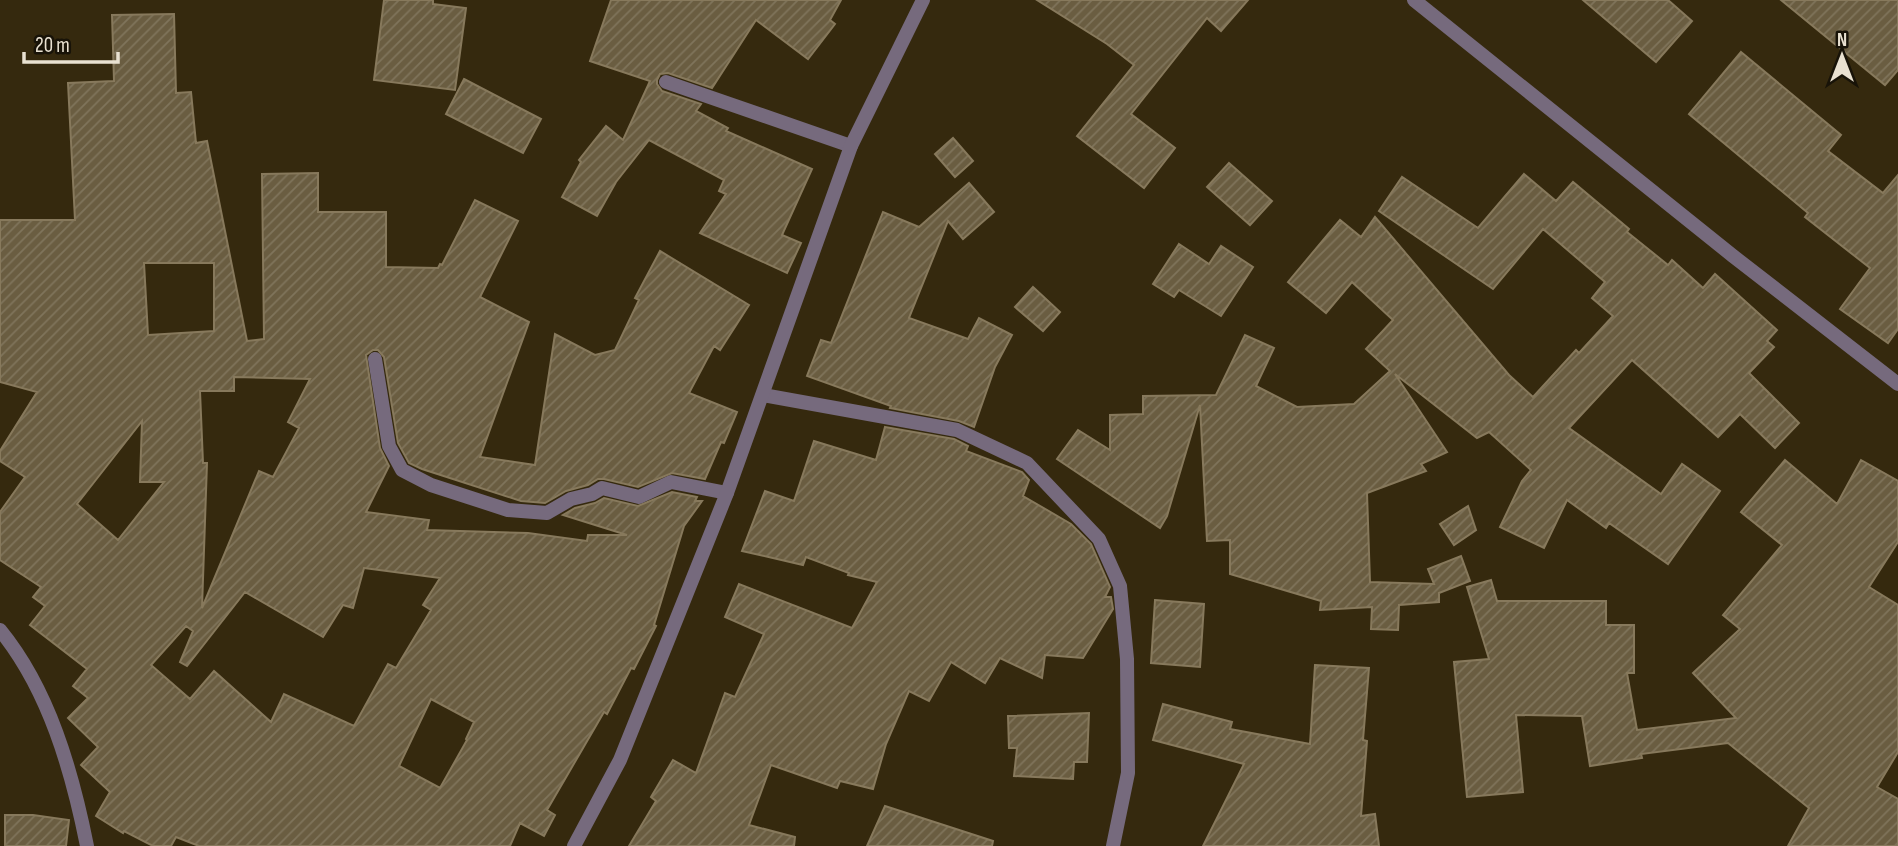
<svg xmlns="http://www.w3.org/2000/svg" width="1898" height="846" font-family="'Sofia Sans Condensed',sans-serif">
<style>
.building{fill:url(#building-hatch);stroke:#87795c;stroke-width:2;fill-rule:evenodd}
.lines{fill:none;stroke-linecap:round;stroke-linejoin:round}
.minor{stroke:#766a7d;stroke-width:14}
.tertiary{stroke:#766a7d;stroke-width:14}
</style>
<defs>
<pattern id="building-hatch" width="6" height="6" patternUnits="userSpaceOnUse" patternTransform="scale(1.75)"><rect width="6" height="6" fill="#6a5d41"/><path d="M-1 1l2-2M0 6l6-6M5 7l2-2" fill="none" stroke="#7f745b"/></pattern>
</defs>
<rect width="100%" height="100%" fill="#35290e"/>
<g class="building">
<polygon points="384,0 433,0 433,4 466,8 455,90 374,80"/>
<polygon points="611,0 841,0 830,20 835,24 808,59 756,20 712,88 668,73 660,74 657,80 657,84 662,91 701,104 696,111 728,128 726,131 812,169 782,235 801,243 787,273 700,233 726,194 719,191 724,180 649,140 616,182 597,216 562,197 581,162 579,160 606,126 623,140 650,81 590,61"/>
<polygon points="1037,0 1248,0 1221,31 1207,18 1131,114 1175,148 1144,188 1077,136 1134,65 1107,44"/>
<polygon points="1583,0 1668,0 1692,21 1656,62"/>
<polygon points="1781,0 1898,0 1898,70 1885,85"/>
<path d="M174 14 176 93 191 92 196 143 207 141 247 341 264 339 262 174 318 173V212H386V267L438 268 440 264 442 265 475 200 518 221 480 297 529 322 480 457 535 465 555 334 595 355 615 350 639 300 635 298 660 251 749 305 720 350 714 346 689 393 737 412 724 443 721 442 705 479 672 473 638 487 604 479H598L588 485 566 491 545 503 521 501 422 469 409 463 398 443 384 357 378 350H373L366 355 380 448 389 466 366 512 429 520 427 530 528 533 587 541 588 535H627L563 515 575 508 595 503 604 498 638 506 672 492 697 497 695 501H702L684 526 654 625 656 626 634 669 631 668 607 714 604 712 547 810 555 815 544 836 520 823 510 846H199L176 837 171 846H153L124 831 123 833 96 816 110 792 81 765 98 747 68 718 88 698 73 686 87 669 30 625 45 606 33 597 41 587 0 560V512L25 477 0 461V451L37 392 0 382V220H75L68 83 114 81 112 15ZM144 263H214V331L148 335ZM234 377 310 379 288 422 299 428 273 477 259 471 202 608 207 463H203L200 391H234ZM142 421 140 482H164L118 540 77 504ZM364 568 440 578 423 605 431 610 396 668 388 664 354 726 284 694 271 722 214 671 190 699 151 665 186 626 193 631 180 662 187 666 245 592 323 637 343 605 353 608ZM431 699 474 722 466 739 467 740 440 788 399 766Z"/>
<polygon points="1741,52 1841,135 1828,151 1883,193 1898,175 1898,329 1888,343 1840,309 1870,268 1805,217 1808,213 1689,114"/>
<polygon points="464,79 541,119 523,153 446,114"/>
<polygon points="953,138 973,161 955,177 935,154"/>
<polygon points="1229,163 1272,201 1250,225 1207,187"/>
<polygon points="1524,174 1556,201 1573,182 1629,229 1627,232 1668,265 1672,260 1703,288 1715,274 1777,330 1767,341 1774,347 1749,373 1799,423 1775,448 1740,414 1718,437 1632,360 1569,428 1661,494 1682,464 1720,491 1668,564 1609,523 1606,528 1567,500 1544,548 1500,527 1522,481 1531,470 1489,432 1477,438 1395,374 1447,452 1421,464 1426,471 1367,493 1370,582 1434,584 1428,569 1461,556 1470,581 1439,593 1439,602 1399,605 1398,630 1371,629 1372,607 1320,610 1321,601 1230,574 1230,540 1207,541 1200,405 1167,516 1160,528 1057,459 1078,430 1110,450 1110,415 1143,414 1143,396 1216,395 1245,335 1274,348 1256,386 1297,407 1354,404 1390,371 1366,349 1393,320 1352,282 1326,313 1288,282 1340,220 1361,237 1375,217 1509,375 1533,397 1576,350 1579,353 1613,316 1592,298 1605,282 1543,229 1493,289 1379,211 1402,177 1478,228"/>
<polygon points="969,183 994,212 963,239 948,221 909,318 968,339 979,318 1012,335 995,367 974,427 959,421 890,408 891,406 807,376 821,340 831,343 883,212 919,227"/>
<polygon points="1179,244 1209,264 1221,246 1253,267 1221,316 1179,290 1174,297 1153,284"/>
<polygon points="1033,287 1060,312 1043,331 1015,307"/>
<polygon points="885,427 954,439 968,446 966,451 1022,472 1029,480 1023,496 1071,524 1091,544 1110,587 1105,597 1111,597 1113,609 1083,658 1045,655 1042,678 1000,658 985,683 951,662 929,701 909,691 886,744 873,789 840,781 837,788 771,765 749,825 795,837 794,846 629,846 656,801 651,797 673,760 696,773 725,693 735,697 764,634 725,617 739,584 852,628 877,582 848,575 849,573 806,557 803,565 742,551 765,491 794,501 814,441 876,460"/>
<polygon points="1785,460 1837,504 1861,460 1898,481 1898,542 1869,587 1898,605 1898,752 1877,787 1898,799 1898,846 1788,846 1809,808 1728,743 1641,754 1642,758 1590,766 1582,716 1516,715 1523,792 1467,797 1454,662 1489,659 1467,587 1491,580 1497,601 1606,601 1606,625 1634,625 1634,673 1627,673 1637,730 1736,718 1693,673 1740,629 1723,615 1782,545 1741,512"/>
<polygon points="1468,506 1476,530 1454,545 1440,524"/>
<polygon points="1155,600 1204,604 1200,667 1151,663"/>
<polygon points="1315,665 1369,668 1363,740 1367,741 1361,816 1375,814 1379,846 1203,846 1244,764 1153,740 1163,704 1232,722 1230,729 1310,744"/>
<polygon points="1089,713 1087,762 1074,762 1073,779 1014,776 1017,748 1009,748 1008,716"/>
<polygon points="885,806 993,841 992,846 867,846"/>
<polygon points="5,815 33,815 69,820 66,846 5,846"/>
</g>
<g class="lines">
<g class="minor">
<polyline points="666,82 851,146"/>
<polyline points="375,359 389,446 402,470 431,485 508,510 547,513 571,499 592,494 602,488 639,497 671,482 727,493"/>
<polyline points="763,395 957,430 1027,463 1099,539 1120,586 1127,659 1128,773 1113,846"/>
<path d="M0 630C49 690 72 771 87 846"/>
<polyline points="574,846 620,760 727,493 851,146 923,0"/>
</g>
<polyline class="tertiary" points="1414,0 1733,256 1898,384"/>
</g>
<g transform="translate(1842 56)" stroke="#181308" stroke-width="5" paint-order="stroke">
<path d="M0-5L12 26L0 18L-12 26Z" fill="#e9e1d1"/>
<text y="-10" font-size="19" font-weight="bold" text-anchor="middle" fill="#e9e1d1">N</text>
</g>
<path d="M24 52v10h94v-10" fill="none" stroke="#e9e1d1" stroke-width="3.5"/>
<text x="35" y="52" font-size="21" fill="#e9e1d1" stroke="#181308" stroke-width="5" paint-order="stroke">20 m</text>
</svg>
